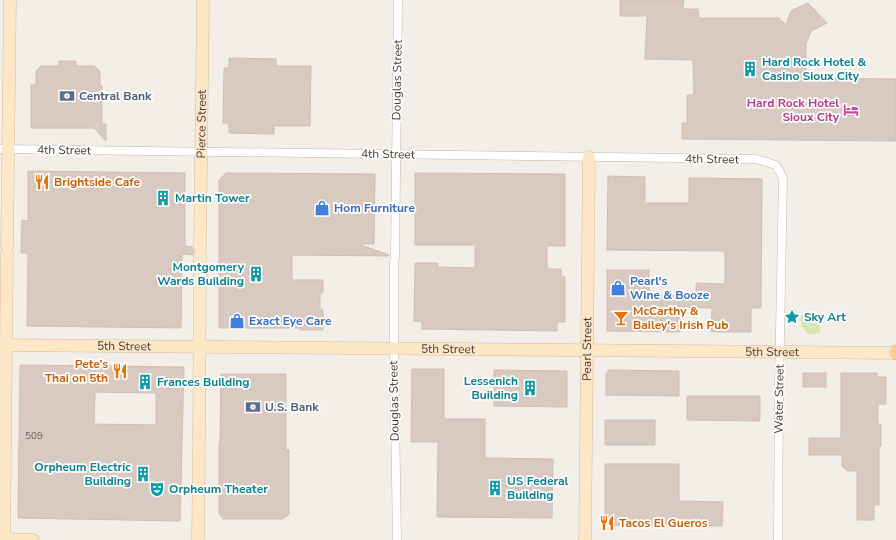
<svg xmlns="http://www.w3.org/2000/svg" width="896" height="540" font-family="'Nunito Sans',sans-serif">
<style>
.green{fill:#d7e7b1}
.building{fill:#d8cac0;stroke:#cfbeb0;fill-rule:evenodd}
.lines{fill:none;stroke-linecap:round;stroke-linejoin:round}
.minor-casing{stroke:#c1b7ad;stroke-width:9}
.secondary-casing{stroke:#d5bc9a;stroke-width:13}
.primary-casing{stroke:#e1a968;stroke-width:14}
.minor{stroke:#fff;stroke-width:8}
.secondary{stroke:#fde7c7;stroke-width:12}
.primary{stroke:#fccf98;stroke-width:13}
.labels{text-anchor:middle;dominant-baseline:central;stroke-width:3.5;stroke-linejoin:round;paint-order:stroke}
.number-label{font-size:10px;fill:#6a6058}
.culture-label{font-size:12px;font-weight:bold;fill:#0d838f;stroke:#fff;text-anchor:start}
.street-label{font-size:12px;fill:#463d36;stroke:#fff}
.service-label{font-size:12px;font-weight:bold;fill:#4e5e75;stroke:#fff;text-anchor:start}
.hotel-label{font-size:12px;font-weight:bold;fill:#b23c85;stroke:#fff;text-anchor:end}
.food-label{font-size:12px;font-weight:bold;fill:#c56008;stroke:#fff;text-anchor:start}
.shop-label{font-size:12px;font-weight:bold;fill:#366cbe;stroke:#fff;text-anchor:start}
</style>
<rect width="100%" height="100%" fill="#f3eee7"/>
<path class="green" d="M805 314 811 315 820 324V333L809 335C803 329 800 325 801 316Z"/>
<g class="building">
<polygon points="620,0 684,0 683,9 698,9 699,18 779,18 786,25 791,11 808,3 827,23 811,31 806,44 806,78 896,79 896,141 682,139 682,123 687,123 687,95 694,95 693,60 645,59 647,16 620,16"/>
<polygon points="229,58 276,59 276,66 311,66 310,126 274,126 274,134 229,133 229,123 223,123 224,68 229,68"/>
<polygon points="59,61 76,61 76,66 94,66 100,71 100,86 102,86 102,124 106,124 106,141 94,128 31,128 31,85 36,84 36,71 41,66 59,66"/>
<polygon points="28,171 185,173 185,246 192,247 194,251 193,255 182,254 181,328 27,326 28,253 21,253 22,220 28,221"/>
<polygon points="226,173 375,174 374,244 358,244 389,255 388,256 292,255 292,280 323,280 323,293 320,293 320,310 323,310 323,330 300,330 300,328 219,328 219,180"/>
<polygon points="415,173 565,174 565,246 547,246 547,269 561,269 561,277 565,277 565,322 557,322 557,331 422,329 422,321 414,321 415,263 438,263 437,267 475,268 475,245 415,245"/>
<polygon points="608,176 645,177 645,203 689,203 689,178 762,179 761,308 751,308 751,332 711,332 712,308 680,307 680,332 607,331 607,270 649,270 649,295 696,295 696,283 725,284 725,251 607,250"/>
<path d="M20 365 184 367 180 521 18 518ZM95 392 156 393V425L94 424Z"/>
<polygon points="412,369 444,369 444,419 485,419 485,458 553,459 552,518 437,517 438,442 411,442"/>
<polygon points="494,370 567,371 567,407 494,406"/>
<polygon points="609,370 679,371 679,396 606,395 606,374"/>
<rect x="803" y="373" width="23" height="14"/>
<polygon points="841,373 877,373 877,377 886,377 886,404 878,404 878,424 881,424 881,446 879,446 879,505 874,505 874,520 857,520 857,471 847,471 842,466 842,455 809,455 809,438 841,438"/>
<polygon points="221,374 286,374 286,450 289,450 289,514 283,519 223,519 219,513 219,442 220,442"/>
<polygon points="687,396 760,396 760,421 687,420"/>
<rect x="605" y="420" width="50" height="25"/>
<polygon points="605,464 679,464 679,501 723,502 722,526 605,525"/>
</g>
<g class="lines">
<g class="minor-casing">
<g id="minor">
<polyline points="0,149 756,159 776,165 783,178 779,386 778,540"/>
<polyline points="395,257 398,0"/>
<polyline points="394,262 394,349 397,540"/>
</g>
</g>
<g class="secondary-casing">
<g id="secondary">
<polyline points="7,246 10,0"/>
<path id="s1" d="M200 247 203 0"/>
<path id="s2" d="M0 345 896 353"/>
<polyline points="199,442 200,255"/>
<polyline points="0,539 33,540"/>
<polyline points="4,540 7,253"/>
<polyline points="198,540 199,447"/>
<path id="s3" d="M585 540 589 157"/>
</g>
</g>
<g class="primary-casing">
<polyline id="primary" points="896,353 896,352"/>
</g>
<use href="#minor" class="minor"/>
<use href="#secondary" class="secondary"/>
<use href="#primary" class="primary"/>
</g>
<defs>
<g id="building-bare" transform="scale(1.2)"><path d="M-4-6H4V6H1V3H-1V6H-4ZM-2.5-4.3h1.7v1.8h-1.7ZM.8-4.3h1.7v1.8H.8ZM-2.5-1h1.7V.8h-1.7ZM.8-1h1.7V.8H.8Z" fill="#0f9aa8" stroke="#fff" stroke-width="2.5" paint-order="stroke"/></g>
<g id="bank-bare" transform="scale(1.2)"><path d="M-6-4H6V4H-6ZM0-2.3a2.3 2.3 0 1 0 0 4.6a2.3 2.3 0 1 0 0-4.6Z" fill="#5c6f8a" stroke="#fff" stroke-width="2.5" paint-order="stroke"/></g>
<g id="hotel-bare" transform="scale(1.2)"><path d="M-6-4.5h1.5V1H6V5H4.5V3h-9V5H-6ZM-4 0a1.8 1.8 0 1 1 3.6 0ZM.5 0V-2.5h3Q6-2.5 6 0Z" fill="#d1479c" stroke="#fff" stroke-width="2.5" paint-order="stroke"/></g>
<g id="restaurant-bare" transform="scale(1.2)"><path d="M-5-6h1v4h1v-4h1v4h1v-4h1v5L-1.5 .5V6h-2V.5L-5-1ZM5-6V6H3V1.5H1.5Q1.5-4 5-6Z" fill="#e8710a" stroke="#fff" stroke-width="2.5" paint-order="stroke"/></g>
<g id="shop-bare" transform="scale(1.2)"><path d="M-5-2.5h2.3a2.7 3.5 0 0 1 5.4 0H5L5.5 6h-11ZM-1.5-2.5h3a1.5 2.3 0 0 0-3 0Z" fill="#3f7fe0" stroke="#fff" stroke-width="2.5" paint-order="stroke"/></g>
<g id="sight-bare" transform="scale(1.2)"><path d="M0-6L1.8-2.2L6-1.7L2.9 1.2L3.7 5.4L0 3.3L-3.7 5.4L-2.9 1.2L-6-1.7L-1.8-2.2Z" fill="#0f9aa8" stroke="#fff" stroke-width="2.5" paint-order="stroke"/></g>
<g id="bar-bare" transform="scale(1.2)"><path d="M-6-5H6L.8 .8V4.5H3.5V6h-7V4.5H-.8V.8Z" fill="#e8710a" stroke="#fff" stroke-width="2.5" paint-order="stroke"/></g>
<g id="theatre-bare" transform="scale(1.2)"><path d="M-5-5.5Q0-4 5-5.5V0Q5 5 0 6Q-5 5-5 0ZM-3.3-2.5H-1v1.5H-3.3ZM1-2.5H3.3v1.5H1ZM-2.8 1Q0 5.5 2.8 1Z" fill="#0f9aa8" stroke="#fff" stroke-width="2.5" paint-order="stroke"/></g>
</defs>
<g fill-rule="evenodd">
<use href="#building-bare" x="750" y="69"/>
<use href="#bank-bare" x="67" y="96"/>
<use href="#hotel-bare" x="851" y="110"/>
<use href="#restaurant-bare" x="42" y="182"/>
<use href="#building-bare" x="163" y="198"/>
<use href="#shop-bare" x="322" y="208"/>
<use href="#building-bare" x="256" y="274"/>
<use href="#shop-bare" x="618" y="288"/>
<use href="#sight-bare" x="792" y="317"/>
<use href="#bar-bare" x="621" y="318"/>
<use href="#shop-bare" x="237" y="321"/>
<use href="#restaurant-bare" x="120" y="371"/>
<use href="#building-bare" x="145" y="382"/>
<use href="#building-bare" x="530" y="388"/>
<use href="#bank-bare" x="253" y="407"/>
<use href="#building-bare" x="143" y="474"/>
<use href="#building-bare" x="495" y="488"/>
<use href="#theatre-bare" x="157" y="489"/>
<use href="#restaurant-bare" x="607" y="523"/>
</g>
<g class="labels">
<g class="number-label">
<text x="34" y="436">509</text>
</g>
<g class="culture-label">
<text x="762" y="62">Hard Rock Hotel &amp;<tspan x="762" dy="14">Casino Sioux City</tspan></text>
<text x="175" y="198">Martin Tower</text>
<text x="244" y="267" text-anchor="end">Montgomery<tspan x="244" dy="14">Wards Building</tspan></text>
<text x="804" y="317">Sky Art</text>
<text x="518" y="381" text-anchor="end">Lessenich<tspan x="518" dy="14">Building</tspan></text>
<text x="157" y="382">Frances Building</text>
<text x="131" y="467" text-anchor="end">Orpheum Electric<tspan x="131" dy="14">Building</tspan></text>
<text x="507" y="481">US Federal<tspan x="507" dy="14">Building</tspan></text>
<text x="169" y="489">Orpheum Theater</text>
</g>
<g class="street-label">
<text transform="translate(397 80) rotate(-89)">Douglas Street</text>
<text stroke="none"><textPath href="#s1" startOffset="123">Pierce Street</textPath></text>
<text transform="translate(64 150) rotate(1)">4th Street</text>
<text transform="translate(388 154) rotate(1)">4th Street</text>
<text transform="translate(712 159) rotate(1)">4th Street</text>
<text stroke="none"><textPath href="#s2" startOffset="124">5th Street</textPath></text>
<text stroke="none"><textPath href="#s2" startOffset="448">5th Street</textPath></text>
<text stroke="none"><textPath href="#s3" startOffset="191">Pearl Street</textPath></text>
<text stroke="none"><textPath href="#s2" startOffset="772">5th Street</textPath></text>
<text transform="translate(779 399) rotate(-89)">Water Street</text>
<text transform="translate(394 401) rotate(-91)">Douglas Street</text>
</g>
<g class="service-label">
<text x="79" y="96">Central Bank</text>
<text x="265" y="407">U.S. Bank</text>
</g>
<g class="hotel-label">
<text x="839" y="103">Hard Rock Hotel<tspan x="839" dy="14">Sioux City</tspan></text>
</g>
<g class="food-label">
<text x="54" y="182">Brightside Cafe</text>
<text x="633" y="311">McCarthy &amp;<tspan x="633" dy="14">Bailey's Irish Pub</tspan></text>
<text x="108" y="364" text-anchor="end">Pete’s<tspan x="108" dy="14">Thai on 5th</tspan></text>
<text x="619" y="523">Tacos El Gueros</text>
</g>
<g class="shop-label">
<text x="334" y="208">Hom Furniture</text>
<text x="630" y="281">Pearl's<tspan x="630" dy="14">Wine &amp; Booze</tspan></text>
<text x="249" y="321">Exact Eye Care</text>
</g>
</g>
</svg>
